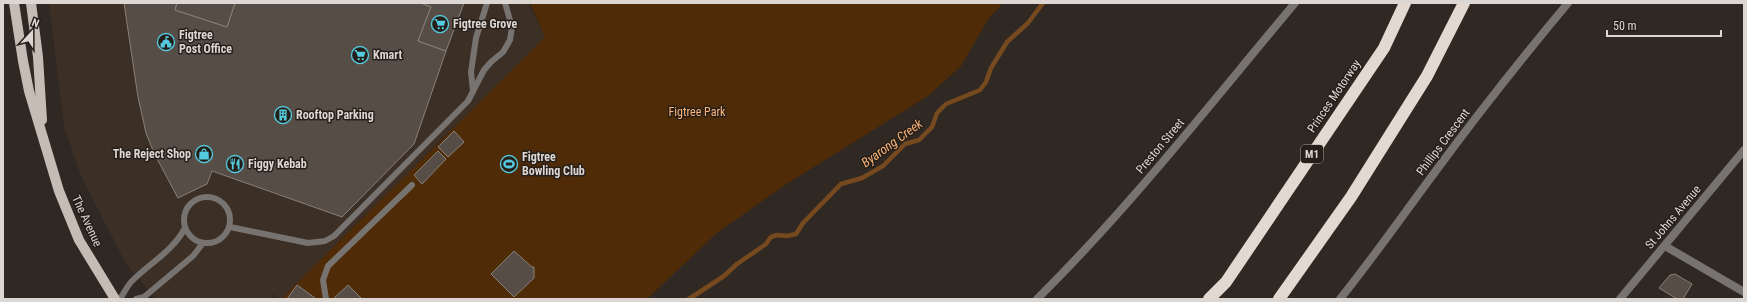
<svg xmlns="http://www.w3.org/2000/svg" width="1747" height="302" font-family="'Roboto Condensed',sans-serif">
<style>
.built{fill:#3c2f26}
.green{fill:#4f2b07}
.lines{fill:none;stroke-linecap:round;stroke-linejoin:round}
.stream{stroke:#76491f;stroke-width:4.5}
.building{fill:#564d47;stroke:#898078}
.service{stroke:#777370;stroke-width:6}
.minor{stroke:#777370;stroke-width:8}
.tertiary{stroke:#777370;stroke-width:8}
.primary{stroke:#c5bcb6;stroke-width:10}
.motorway{stroke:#e3d9d1;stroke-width:12}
.labels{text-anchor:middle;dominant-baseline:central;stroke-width:3;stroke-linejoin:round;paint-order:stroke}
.shield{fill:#261f19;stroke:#a6a09c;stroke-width:1}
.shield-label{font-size:11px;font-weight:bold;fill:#ddd7d4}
.poi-label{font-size:12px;font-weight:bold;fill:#ddd7d4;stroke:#261f19;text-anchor:start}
.street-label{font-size:12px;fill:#ddd7d4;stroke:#261f19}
.park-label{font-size:12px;fill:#ffb67a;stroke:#261f19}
.water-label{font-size:13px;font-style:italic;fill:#fdb579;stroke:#261f19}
</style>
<rect width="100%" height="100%" fill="#302923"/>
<polygon class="built" points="49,3 528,3 545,37 281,299 274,294 270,299 156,299 125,262 81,176 64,126"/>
<polygon class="green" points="530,3 1003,3 989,18 961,66 928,96 785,185 717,233 647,299 281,299 545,37"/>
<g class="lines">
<polyline class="stream" points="689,299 724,276 737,264 766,244 771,237 777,235 787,236 796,234 803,223 841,184 862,178 883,166 905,144 919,140 932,127 937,113 946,104 980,90 986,82 991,68 1007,42 1028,23 1043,3"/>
</g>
<g class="building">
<polygon points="124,3 177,3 175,10 227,27 235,3 421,3 431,7 418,41 446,51 414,144 342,217 212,171 207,184 178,198 154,153 146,133 138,97"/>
<polygon points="177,3 235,3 227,27 175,10"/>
<polygon points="421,3 464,3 446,51 418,41 431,7"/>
<polygon points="454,131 464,142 448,157 438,147"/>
<polygon points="438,151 446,159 422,184 414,175"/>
<polygon points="514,251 532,267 534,267 534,278 514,297 491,274"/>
<polygon points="1675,274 1692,284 1683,299 1677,299 1659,288 1670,275"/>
<polygon points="297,285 315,298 315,299 287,299"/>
<polygon points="348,285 362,299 333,299"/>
</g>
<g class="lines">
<g class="service">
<polyline points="473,91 471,72 476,38 487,3"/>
<circle cx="207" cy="220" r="23"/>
<polyline points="230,227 308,243 325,241 334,236 468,101 484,70 491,62 503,52 510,40 512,27 505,3"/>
<path d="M120 299C124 293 127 286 132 281 151 262 172 252 185 228"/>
<polyline points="136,299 144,297 193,256 203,243"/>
<polyline points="326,299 323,280 328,266 412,185"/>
</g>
<g class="minor">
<path d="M1037 299C1130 207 1211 103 1295 3"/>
<path d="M1340 299C1373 258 1403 215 1435 172 1477 115 1522 58 1568 3"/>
</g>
<g class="tertiary">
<polyline points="1665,246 1744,292"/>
<polyline points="1620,299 1744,150"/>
</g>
<g class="primary">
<polyline points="14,3 23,61 29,91 59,191 79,240 115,299"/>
<polyline points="31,3 38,57 42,120"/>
</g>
<g class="motorway">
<polyline points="1209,299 1226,282 1384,48 1405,3"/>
<polyline points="1279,299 1351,197 1427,76 1464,3"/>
</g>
</g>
<defs>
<g id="supermarket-ring" transform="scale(0.9)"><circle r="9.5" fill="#261f19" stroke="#54cade" stroke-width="1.5"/><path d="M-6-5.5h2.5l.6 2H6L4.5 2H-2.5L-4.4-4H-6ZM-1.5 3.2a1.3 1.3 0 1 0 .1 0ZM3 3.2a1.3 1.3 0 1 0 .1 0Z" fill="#54cade"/></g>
<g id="civic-ring" transform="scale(0.9)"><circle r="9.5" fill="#261f19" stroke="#54cade" stroke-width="1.5"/><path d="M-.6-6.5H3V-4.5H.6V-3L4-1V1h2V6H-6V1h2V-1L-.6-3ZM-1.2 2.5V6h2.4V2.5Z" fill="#54cade"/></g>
<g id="building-ring" transform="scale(0.9)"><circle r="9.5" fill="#261f19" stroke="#54cade" stroke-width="1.5"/><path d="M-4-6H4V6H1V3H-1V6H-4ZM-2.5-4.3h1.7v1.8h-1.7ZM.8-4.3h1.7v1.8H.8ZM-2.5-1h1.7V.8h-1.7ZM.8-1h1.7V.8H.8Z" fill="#54cade"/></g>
<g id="shop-ring" transform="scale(0.9)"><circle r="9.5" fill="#261f19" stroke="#54cade" stroke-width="1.5"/><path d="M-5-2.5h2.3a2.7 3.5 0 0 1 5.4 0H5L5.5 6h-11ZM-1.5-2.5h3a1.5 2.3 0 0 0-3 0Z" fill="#54cade"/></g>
<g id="restaurant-ring" transform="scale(0.9)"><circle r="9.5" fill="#261f19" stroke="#54cade" stroke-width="1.5"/><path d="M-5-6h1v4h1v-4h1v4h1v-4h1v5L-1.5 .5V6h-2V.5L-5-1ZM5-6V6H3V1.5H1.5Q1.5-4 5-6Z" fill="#54cade"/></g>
<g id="stadium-ring" transform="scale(0.9)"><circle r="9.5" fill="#261f19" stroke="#54cade" stroke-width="1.5"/><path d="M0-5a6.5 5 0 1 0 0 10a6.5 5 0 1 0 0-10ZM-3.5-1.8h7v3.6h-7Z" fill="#54cade"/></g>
</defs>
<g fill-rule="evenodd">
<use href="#supermarket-ring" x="440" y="24"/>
<use href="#civic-ring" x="166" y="42"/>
<use href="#supermarket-ring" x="360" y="55"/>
<use href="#building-ring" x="283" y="115"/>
<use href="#shop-ring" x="204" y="154"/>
<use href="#restaurant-ring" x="235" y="164"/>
<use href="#stadium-ring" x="509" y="164"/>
</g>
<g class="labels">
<rect class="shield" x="1301" y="145" width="22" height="18" rx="3"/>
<g class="shield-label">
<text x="1312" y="154">M1</text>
</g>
<g class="poi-label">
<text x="453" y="24">Figtree Grove</text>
<text x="179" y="35">Figtree<tspan x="179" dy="14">Post Office</tspan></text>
<text x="373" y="55">Kmart</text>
<text x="296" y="115">Rooftop Parking</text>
<text x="191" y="154" text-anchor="end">The Reject Shop</text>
<text x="522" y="157">Figtree<tspan x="522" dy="14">Bowling Club</tspan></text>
<text x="248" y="164">Figgy Kebab</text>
</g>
<g class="street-label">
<text transform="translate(1334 96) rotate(-56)">Princes Motorway</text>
<text transform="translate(1443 142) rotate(-53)">Phillips Crescent</text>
<text transform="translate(1160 146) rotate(-50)">Preston Street</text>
<text transform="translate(1673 217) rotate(-50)">St Johns Avenue</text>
<text transform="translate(87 221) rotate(65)">The Avenue</text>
</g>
<g class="park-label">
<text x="697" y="112">Figtree Park</text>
</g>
<g class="water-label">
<text transform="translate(892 143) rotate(-36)">Byarong Creek</text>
</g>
</g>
<rect width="1747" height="302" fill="none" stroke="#ddd7d4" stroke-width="8"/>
<g transform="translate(32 32) rotate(21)" stroke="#261f19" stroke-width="3" paint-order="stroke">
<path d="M0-3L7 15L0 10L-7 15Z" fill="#ddd7d4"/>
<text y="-6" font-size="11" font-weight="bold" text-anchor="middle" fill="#ddd7d4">N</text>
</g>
<path d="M1607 30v6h114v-6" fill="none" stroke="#ddd7d4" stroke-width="2"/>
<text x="1613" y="30" font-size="12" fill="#ddd7d4" stroke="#261f19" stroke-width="3" paint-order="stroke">50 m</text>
</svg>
